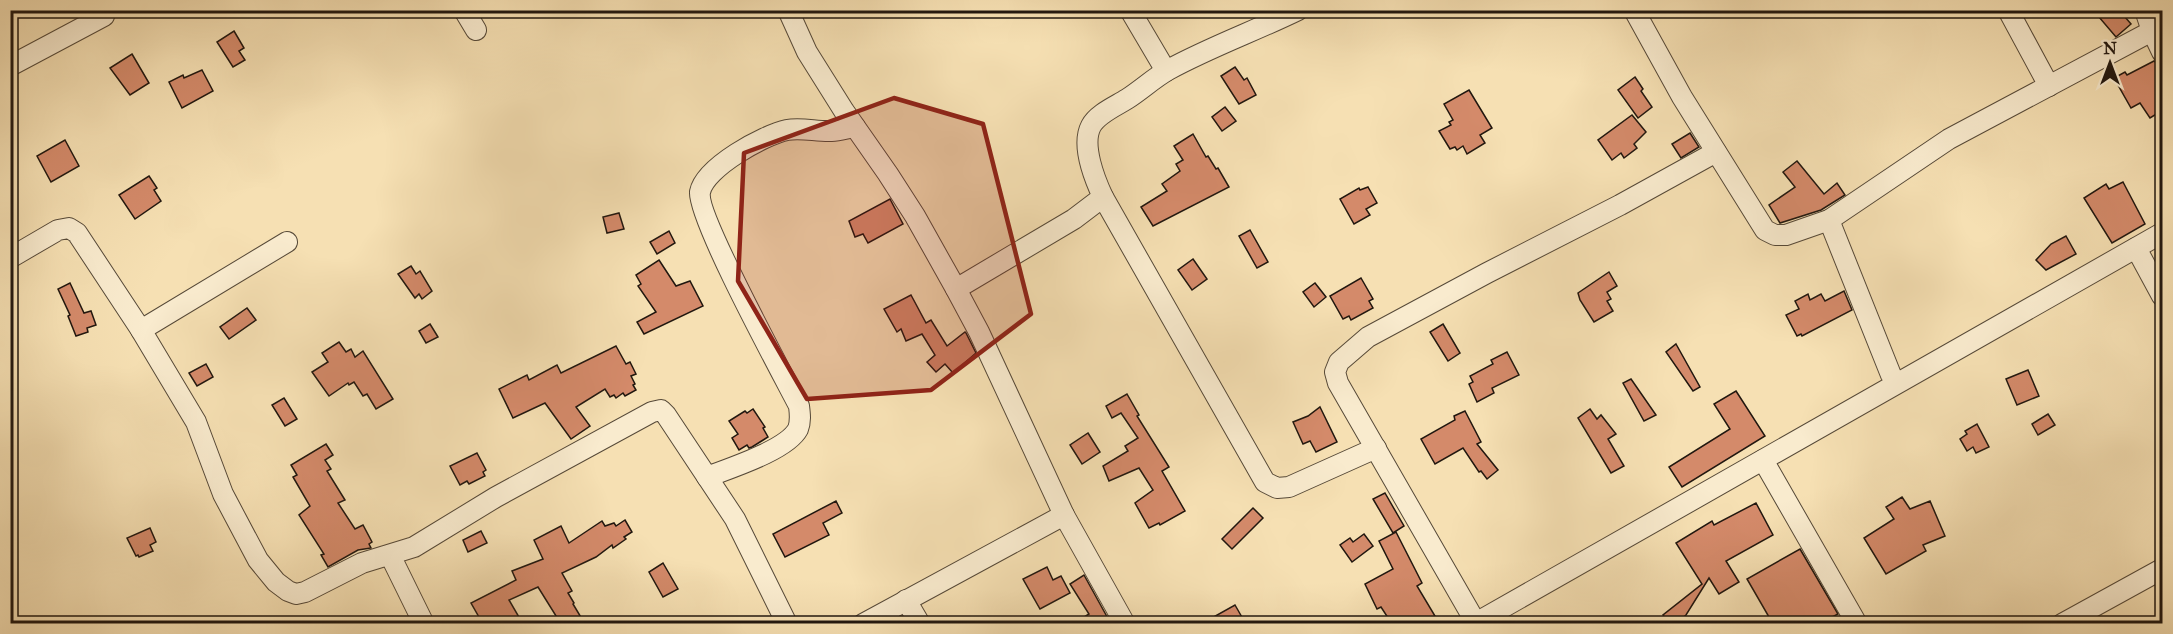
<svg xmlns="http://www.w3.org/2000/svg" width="2173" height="634" font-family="'IM FELL Great Primer',serif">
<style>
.building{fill:#d48a6a;stroke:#21170f;stroke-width:1.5}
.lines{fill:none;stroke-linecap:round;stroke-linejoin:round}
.street-casing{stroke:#564938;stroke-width:22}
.street{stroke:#f9ebce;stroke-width:20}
.marked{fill:#8f2418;fill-opacity:0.2;stroke:#8f2418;stroke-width:4.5;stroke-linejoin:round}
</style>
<rect width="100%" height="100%" fill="#f6e0b3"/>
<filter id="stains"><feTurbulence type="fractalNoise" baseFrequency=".00333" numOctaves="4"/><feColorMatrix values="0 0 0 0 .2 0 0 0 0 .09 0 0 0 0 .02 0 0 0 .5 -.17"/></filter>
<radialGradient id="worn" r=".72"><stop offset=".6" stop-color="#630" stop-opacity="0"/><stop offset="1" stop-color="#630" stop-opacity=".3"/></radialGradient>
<g class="building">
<polygon points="2093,10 2119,10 2131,24 2116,37"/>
<polygon points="234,31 244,48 239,51 245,60 233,67 217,42"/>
<polygon points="132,54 149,83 130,95 110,68"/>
<polygon points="2154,61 2163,69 2163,110 2150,118 2140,103 2131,108 2114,78 2125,72 2127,75"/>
<polygon points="1235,67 1244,80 1247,78 1256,95 1239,104 1221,76"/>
<polygon points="202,70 213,91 182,108 169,82 183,75 184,78"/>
<polygon points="1635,77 1643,89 1641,91 1652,107 1638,118 1618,90"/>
<polygon points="1469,90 1492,128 1480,135 1485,143 1467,154 1463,146 1457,150 1455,147 1450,149 1439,131 1451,125 1449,122 1453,120 1444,104"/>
<polygon points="1225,107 1236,121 1222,131 1212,117"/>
<polygon points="1632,115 1646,132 1634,144 1637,148 1624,158 1621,153 1612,160 1598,140"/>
<polygon points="1690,133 1699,147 1681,158 1672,144"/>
<polygon points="1193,134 1206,157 1208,156 1216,169 1218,168 1229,187 1153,226 1141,207 1167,191 1162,184 1180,171 1176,164 1183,160 1174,146"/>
<polygon points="65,140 79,166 51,182 37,156"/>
<polygon points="1797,161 1824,194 1837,183 1845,195 1821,210 1780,223 1769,205 1795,187 1783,172"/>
<polygon points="149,176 157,188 154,190 161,201 135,219 119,195"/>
<polygon points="2123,182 2145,224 2112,243 2084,198 2106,184 2109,189"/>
<polygon points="1368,187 1377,203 1366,209 1370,215 1354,224 1340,199 1359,188 1360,190"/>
<polygon points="890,199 903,224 868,243 863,234 855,237 849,221"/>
<polygon points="619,213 624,229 607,233 603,217"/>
<polygon points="1250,230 1268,262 1257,268 1239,236"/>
<polygon points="669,231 675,243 657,254 650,242"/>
<polygon points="2066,236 2076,254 2046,270 2036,260 2051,244"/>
<polygon points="1193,259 1207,279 1192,290 1178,270"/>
<polygon points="659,260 676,286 690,281 703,306 644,334 637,322 656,312 638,286 641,284 636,275"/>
<polygon points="411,266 416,274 420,271 432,291 422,299 419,294 415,298 398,274"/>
<polygon points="1609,272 1617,286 1607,292 1611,299 1607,301 1613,311 1594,322 1580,300 1578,293"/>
<polygon points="1361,278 1373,299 1369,301 1373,308 1351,320 1349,316 1343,319 1330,296"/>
<polygon points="70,283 84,313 91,311 96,325 87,328 88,332 76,336 68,316 70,315 58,289"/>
<polygon points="1315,283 1326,297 1314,307 1303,292"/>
<polygon points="1844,291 1852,310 1802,336 1801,334 1797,336 1786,315 1799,309 1795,301 1808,294 1810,300 1821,294 1825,301"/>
<polygon points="911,295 926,323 931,320 947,346 965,332 966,333 976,353 953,373 945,364 936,372 927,362 935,355 922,334 906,341 901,329 897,332 884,309"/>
<polygon points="247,308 256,320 229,339 220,327"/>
<polygon points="430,324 438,337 426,343 419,331"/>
<polygon points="1443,324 1460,353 1448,361 1430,332"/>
<polygon points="339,342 346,352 351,349 355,357 363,351 393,399 376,409 367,394 363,396 354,382 349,385 348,383 329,396 312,372 328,362 322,353"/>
<polygon points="1676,344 1700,387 1693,391 1666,352"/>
<polygon points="616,346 626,364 630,362 636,374 631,376 635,384 633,385 636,390 625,396 623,393 616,398 614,395 610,397 605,389 576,407 590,426 571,439 545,403 513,418 499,389 527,375 529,380 557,365 561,373"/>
<polygon points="1507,352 1519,375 1492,388 1494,393 1477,402 1469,384 1473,382 1470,376 1493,364 1491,360"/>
<polygon points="206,364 213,377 197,386 189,373"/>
<polygon points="2028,370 2039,396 2017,405 2006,379"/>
<polygon points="1631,379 1656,415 1644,421 1623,383"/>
<polygon points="1736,391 1765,436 1682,487 1669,467 1730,429 1714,404"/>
<polygon points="1127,394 1139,415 1137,416 1169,467 1162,471 1185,511 1160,525 1159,523 1149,528 1135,503 1153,490 1139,468 1109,481 1103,466 1128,451 1125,446 1138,438 1121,413 1112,418 1106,406"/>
<polygon points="284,398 297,419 285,426 272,405"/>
<polygon points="1320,407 1337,442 1316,452 1310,441 1303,444 1293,422 1308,416"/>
<polygon points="753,409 765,427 763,428 768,437 752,447 749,448 747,445 739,450 732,438 738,434 729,421 745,411 747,413"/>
<polygon points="1590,409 1597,419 1601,415 1616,434 1608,439 1624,466 1611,473 1578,418"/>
<polygon points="1465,411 1481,442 1477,444 1498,470 1487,479 1481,471 1479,472 1463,448 1435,464 1421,439 1455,420 1454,416"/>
<polygon points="2048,414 2055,425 2038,435 2032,424"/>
<polygon points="1977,424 1989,447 1976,453 1973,447 1967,451 1960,439 1967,434 1965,431"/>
<polygon points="1088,433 1100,452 1082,464 1070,445"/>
<polygon points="326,444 333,455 325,460 331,469 327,471 345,500 338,503 355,529 363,525 372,542 369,544 371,548 358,550 328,567 321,555 324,554 299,515 310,506 293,477 297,475 291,465"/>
<polygon points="477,453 486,470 483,472 485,476 469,484 467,481 460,485 450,466"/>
<polygon points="1385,493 1404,526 1393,533 1373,499"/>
<polygon points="1902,497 1910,509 1930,501 1945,536 1923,545 1926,551 1886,574 1864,538 1894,519 1886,507"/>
<polygon points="836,501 842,513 823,523 829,535 785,557 773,534"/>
<polygon points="1756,503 1773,535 1726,561 1739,582 1719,594 1709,578 1686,615 1675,624 1669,624 1663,615 1702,584 1676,543 1712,521 1714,525"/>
<polygon points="1253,508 1263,518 1232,549 1222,539"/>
<polygon points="625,520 632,532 624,537 626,539 613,548 612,545 596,557 562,573 572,591 568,593 574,603 573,604 585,624 561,624 538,587 509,600 523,624 483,624 471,603 516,580 512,571 543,559 534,540 561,526 569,543 602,521 605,526 614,523 616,526"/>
<polygon points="150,528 156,542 150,545 153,551 139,557 138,555 136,556 127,538"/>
<polygon points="481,531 487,543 468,552 463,540"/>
<polygon points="1396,532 1422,583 1417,586 1435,616 1422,624 1392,624 1381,607 1377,609 1365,584 1393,569 1379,541"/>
<polygon points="1364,534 1373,546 1352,562 1340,545 1350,538 1353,542"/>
<polygon points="1800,549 1838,614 1832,617 1836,624 1773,624 1747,579"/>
<polygon points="663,563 678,589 663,597 649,572"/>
<polygon points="1047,567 1053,580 1061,576 1070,593 1040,609 1023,579"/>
<polygon points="1084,575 1111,624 1073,624 1089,614 1070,584"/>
<polygon points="1235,605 1243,619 1236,624 1201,624"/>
</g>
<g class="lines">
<g class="street-casing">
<g id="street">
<polyline points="464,10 476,30"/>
<polyline points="788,10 807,52 844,111 888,174 915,216 956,289 979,332 1064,515 1125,624"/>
<polyline points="1130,10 1166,71"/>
<polyline points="1634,10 1682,97 1765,230 1775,235 1786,235 1829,220 1949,139 2152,31"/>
<polyline points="2008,10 2049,86"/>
<polyline points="2145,10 2152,31 2162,52"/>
<polyline points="10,66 104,16"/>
<polyline points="1103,197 1265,482 1277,488 1289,487 1376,448"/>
<polyline points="1829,220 1891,375"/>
<polyline points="2136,248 2162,296"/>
<polyline points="10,258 58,230 69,228 77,233 141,330 196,422 223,494 258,560 276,582 288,591 296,594 305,592 362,563 414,547 496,497 652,412 661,410 666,415 735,519 787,624"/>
<path d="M956 289 1074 219 1103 197C1095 180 1081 145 1091 126 1097 114 1116 106 1127 99 1141 90 1154 78 1168 70 1210 47 1255 31 1298 10"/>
<polyline points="141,330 287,242"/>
<polyline points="1763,460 1857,624"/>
<path d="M707 477C730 468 787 450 798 429 801 421 800 414 799 406 783 375 696 215 700 192 705 167 764 135 787 130 801 127 818 132 832 131 840 131 847 128 855 127"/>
<polyline points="390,555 424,624"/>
<polyline points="906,600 920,624"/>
<polyline points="1476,623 1338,383 1335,372 1339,362 1368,337 1487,273 1620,205 1716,152"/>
<polyline points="863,624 1064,515"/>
<polyline points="1474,624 2162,233"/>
<polyline points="2062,624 2162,569"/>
</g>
</g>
<use href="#street" class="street"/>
</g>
<path class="marked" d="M894 98 983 124 1031 314 931 390 807 399 738 281 744 153Z"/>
<rect width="2173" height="634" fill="none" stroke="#f6e0b3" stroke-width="36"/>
<rect x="12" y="12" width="2149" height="610" fill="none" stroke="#21170f" stroke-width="3"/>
<rect x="18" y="18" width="2137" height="598" fill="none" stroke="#21170f" stroke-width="1.5"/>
<g transform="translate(2110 63)" stroke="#f9ebce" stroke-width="4.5" paint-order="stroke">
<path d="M0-4.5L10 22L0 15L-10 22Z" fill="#21170f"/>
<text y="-9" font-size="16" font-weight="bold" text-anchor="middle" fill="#21170f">N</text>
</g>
<rect width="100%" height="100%" filter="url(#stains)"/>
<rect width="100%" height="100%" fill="url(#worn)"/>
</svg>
